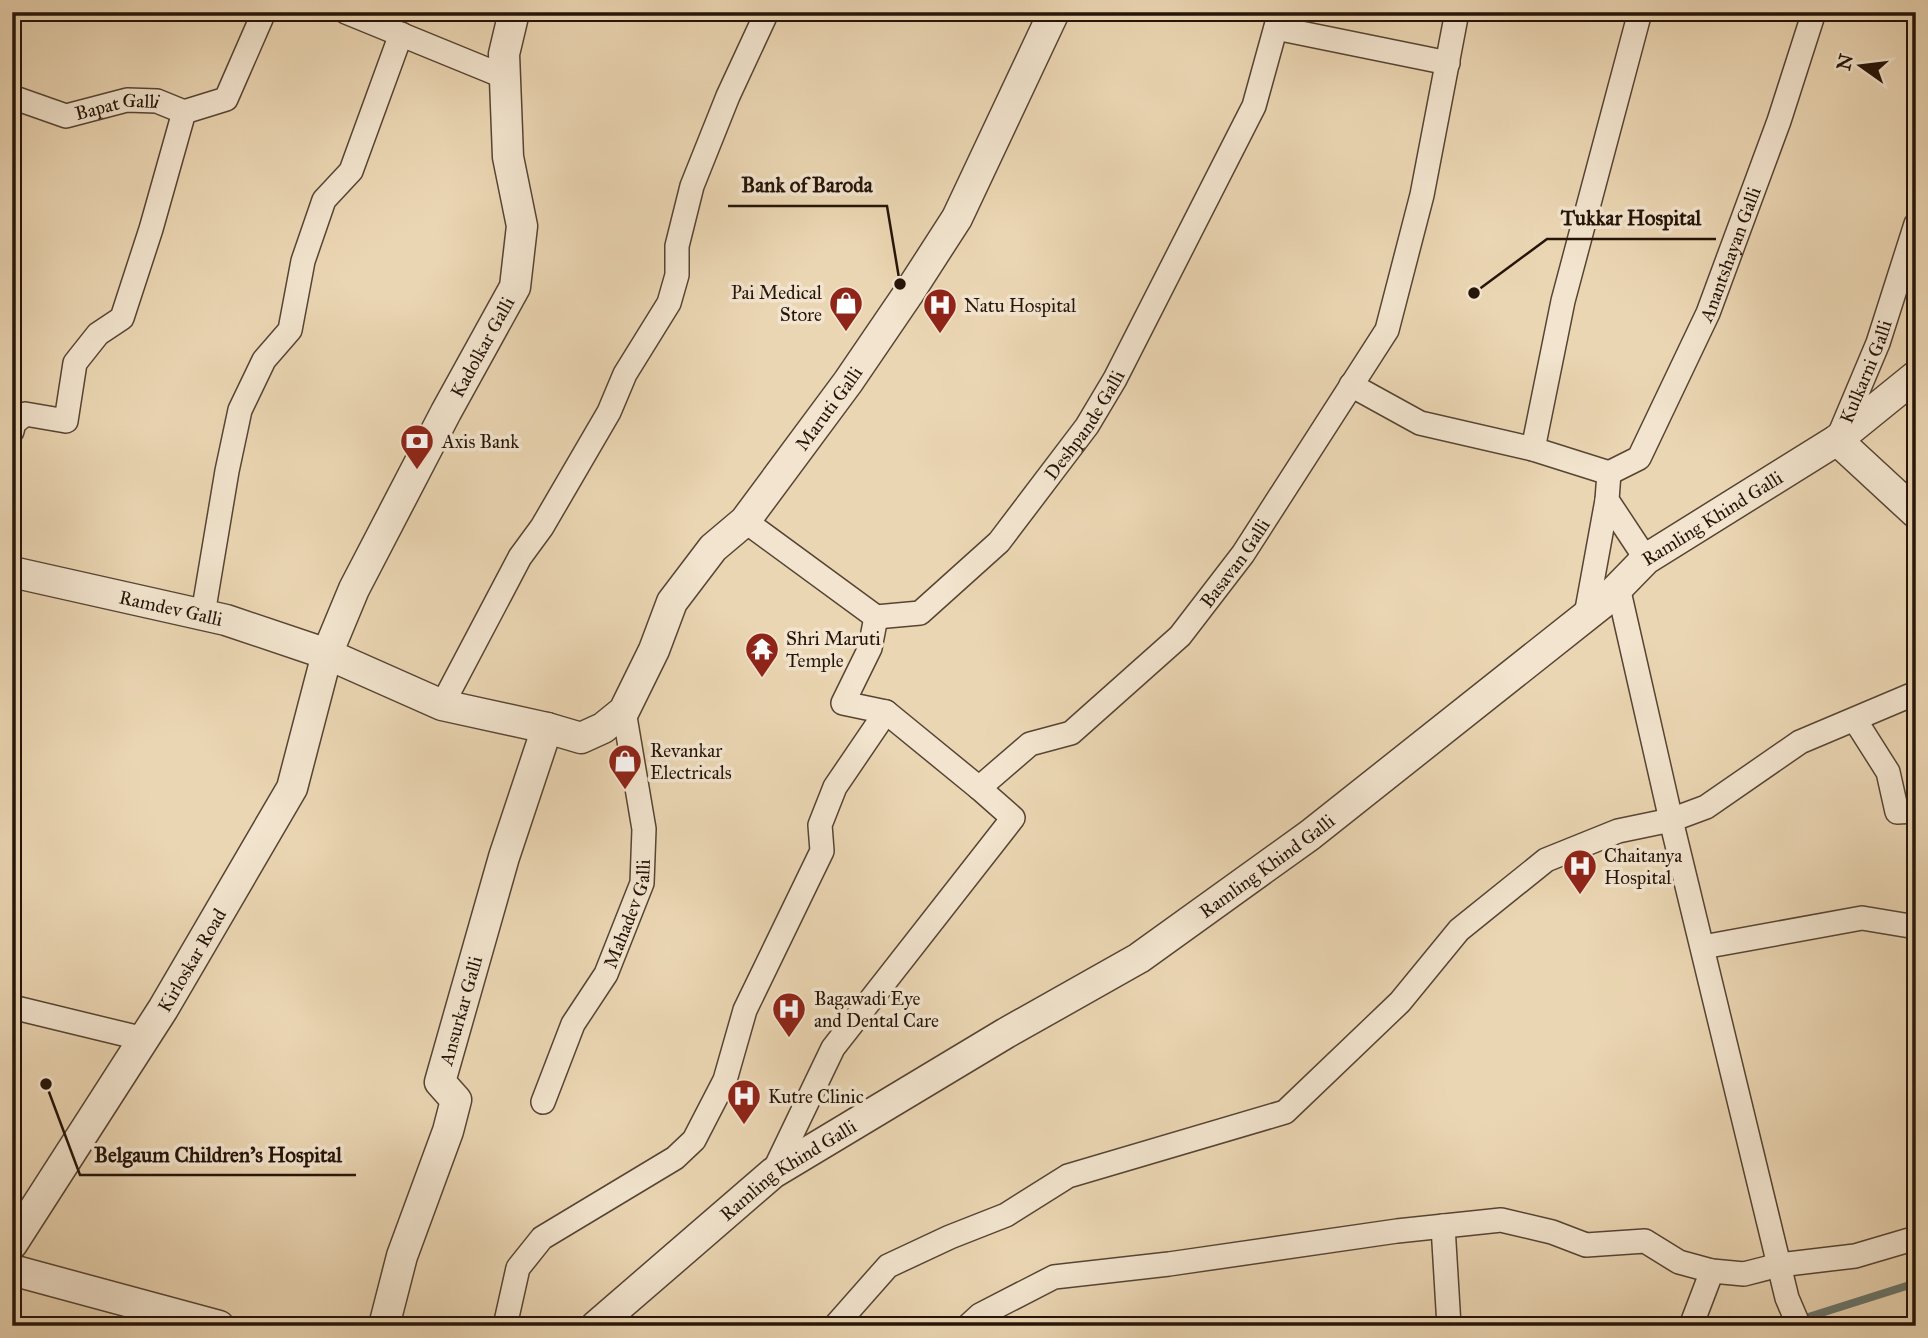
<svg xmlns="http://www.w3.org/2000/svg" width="1928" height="1338" font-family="'IM FELL Great Primer',serif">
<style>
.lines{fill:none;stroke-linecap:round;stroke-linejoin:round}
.stream{stroke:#6a776e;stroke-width:8}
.minor-casing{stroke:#564434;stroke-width:26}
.tertiary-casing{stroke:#564434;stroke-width:33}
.minor{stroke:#f2e4ce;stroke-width:23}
.tertiary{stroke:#f2e4ce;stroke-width:30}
.labels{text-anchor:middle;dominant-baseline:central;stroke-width:7;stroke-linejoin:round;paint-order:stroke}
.street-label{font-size:19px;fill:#251409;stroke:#f2e4ce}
.poi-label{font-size:19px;fill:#251409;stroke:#f2e4ce;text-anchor:start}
.leader{fill:none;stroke:#251409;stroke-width:2.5}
.callout-dot{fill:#251409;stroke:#f2e4ce;stroke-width:2.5}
.callout-label{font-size:21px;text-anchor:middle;font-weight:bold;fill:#251409;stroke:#f2e4ce;stroke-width:7;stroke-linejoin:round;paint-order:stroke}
</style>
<rect width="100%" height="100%" fill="#ebd6b3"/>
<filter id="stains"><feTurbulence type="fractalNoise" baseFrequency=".00286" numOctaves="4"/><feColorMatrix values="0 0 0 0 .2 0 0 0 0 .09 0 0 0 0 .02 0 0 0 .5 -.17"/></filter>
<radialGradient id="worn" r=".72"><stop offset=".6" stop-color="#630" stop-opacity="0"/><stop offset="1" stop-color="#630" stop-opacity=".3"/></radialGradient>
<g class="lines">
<polyline class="stream" points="1780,1326 1916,1283"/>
<g class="minor-casing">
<g id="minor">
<polyline points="346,12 505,77"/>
<polyline points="1276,28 1448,63"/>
<path id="s1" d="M12 97 66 116 127 100 157 101 184 112"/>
<polyline points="1351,385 1420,423 1533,449 1609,473 1607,500 1646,559"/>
<polyline points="12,431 14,423 25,414 66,421 75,363 98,334 122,318 151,229 184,112 226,99 264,12"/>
<path id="s2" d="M1838 438 1878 343 1916 224"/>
<polyline points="1533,449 1563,301 1640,12"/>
<path id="s3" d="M1609 473 1639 458 1708 313 1779 121 1814 12"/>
<path id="s4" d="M745 521 876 617 920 613 999 542 1087 426 1115 379 1254 106 1280 12"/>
<polyline points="1618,587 1671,820 1787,1298 1799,1326"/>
<polyline points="203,614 227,471 240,410 264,360 290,330 303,261 324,200 351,171 401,34"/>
<polyline points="1586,615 1607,500"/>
<path id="s5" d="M876 617 870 648 843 703 886 712 979 788 1030 744 1071 733 1180 636 1243 554 1387 330 1422 195 1457 12"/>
<polyline points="442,705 520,557 542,527 609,412 625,374 669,303 677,275 677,246 692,186 728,96 767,12"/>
<polyline points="1855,720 1888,772 1897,812 1916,811"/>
<polyline points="1703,947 1862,918 1916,927"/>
<polyline points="12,1007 144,1039"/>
<path id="s6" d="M543 1102 573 1024 606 974 642 883 644 829 624 711"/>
<polyline points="773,1173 833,1048 1013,818 979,788"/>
<polyline points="1443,1226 1449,1326"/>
<polyline points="505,1326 518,1268 542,1238 675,1158 694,1140 725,1080 745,1010 822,851 820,825 835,787 886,712"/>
<polyline points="835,1326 888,1266 950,1237 1006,1215 1068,1176 1285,1112 1400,1002 1459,930 1546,860 1618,831 1671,820 1706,807 1800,742 1916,693"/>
<polyline points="968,1326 980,1315 1054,1277 1169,1264 1397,1231 1501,1220 1552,1232 1586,1245 1645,1241 1679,1262 1712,1271 1744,1274 1779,1265 1855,1256 1916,1238"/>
<polyline points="1691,1326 1712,1271"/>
</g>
</g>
<g class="tertiary-casing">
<g id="tertiary">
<polyline points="1837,440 1916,513"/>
<path id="s7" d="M12 572 226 620 327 654 442 705 547 728 581 738 603 728 624 711 654 650 672 602 713 548 745 521 848 382 908 294 957 218 1054 12"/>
<path id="s8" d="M12 1244 163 1009 292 788 327 654 354 589 446 412 515 287 522 226 508 157 504 54 514 12"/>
<polyline points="12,1270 219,1326"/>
<path id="s9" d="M384 1326 402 1256 448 1131 456 1100 440 1082 504 857 547 728"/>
<path id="s10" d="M596 1326 773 1173 1006 1033 1139 958 1310 835 1605 601 1646 559 1837 440 1916 376"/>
</g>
</g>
<use href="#minor" class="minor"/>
<use href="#tertiary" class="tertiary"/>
</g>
<defs>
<g id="shop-pin" transform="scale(1.75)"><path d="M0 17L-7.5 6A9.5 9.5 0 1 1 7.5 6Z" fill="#8f2418" stroke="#f2e4ce"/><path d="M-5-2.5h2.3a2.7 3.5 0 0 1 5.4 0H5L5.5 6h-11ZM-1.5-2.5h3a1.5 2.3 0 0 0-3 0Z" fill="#fff"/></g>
<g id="hospital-pin" transform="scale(1.75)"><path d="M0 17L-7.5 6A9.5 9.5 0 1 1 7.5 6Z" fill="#8f2418" stroke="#f2e4ce"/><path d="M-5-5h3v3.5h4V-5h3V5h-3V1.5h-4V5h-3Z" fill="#fff"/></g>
<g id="bank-pin" transform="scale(1.75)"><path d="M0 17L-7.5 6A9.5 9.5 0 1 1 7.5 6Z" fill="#8f2418" stroke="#f2e4ce"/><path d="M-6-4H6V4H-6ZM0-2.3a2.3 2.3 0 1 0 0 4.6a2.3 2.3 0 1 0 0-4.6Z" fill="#fff"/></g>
<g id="temple-pin" transform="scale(1.75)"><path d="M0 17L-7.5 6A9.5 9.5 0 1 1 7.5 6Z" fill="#8f2418" stroke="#f2e4ce"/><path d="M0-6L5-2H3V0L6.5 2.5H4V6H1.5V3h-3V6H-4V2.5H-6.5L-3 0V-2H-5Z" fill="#fff"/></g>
</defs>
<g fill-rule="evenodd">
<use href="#shop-pin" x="846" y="303"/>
<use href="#hospital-pin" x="940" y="305"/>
<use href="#bank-pin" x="417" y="441"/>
<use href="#temple-pin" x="762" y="649"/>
<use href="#shop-pin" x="625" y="761"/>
<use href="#hospital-pin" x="1580" y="866"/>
<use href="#hospital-pin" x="789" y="1009"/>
<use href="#hospital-pin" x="744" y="1096"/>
</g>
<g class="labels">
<g class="street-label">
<text stroke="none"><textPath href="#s1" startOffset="110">Bapat Galli</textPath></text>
<text stroke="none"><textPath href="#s3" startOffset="257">Anantshayan Galli</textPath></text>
<text stroke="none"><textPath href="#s8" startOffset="1018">Kadolkar Galli</textPath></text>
<text stroke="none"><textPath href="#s2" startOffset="72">Kulkarni Galli</textPath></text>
<text stroke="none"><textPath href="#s7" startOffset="1015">Maruti Galli</textPath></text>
<text stroke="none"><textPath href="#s4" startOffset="458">Deshpande Galli</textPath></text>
<text stroke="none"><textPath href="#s10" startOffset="1382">Ramling Khind Galli</textPath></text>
<text stroke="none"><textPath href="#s5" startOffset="604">Basavan Galli</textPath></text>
<text stroke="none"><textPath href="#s7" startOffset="163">Ramdev Galli</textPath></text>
<text stroke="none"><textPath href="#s10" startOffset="816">Ramling Khind Galli</textPath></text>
<text stroke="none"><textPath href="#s6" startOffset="208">Mahadev Galli</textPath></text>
<text stroke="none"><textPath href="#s8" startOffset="336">Kirloskar Road</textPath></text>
<text stroke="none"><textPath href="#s9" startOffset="336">Ansurkar Galli</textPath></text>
<text stroke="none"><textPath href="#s10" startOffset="248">Ramling Khind Galli</textPath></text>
</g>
<g class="poi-label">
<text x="822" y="292" text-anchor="end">Pai Medical<tspan x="822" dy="22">Store</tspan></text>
<text x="964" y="305">Natu Hospital</text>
<text x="442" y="441">Axis Bank</text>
<text x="786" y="638">Shri Maruti<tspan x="786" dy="22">Temple</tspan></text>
<text x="650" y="750">Revankar<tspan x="650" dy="22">Electricals</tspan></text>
<text x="1604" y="855">Chaitanya<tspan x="1604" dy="22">Hospital</tspan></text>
<text x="814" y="998">Bagawadi Eye<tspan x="814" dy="22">and Dental Care</tspan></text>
<text x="768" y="1096">Kutre Clinic</text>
</g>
</g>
<path class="leader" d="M900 284L887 206H728M1474 293L1547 239H1716M46 1084L80 1175H356"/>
<g class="callout-dot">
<circle cx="900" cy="284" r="7"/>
<circle cx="1474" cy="293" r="7"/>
<circle cx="46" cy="1084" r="7"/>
</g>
<g class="callout-label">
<text x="807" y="192">Bank of Baroda</text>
<text x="1631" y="225">Tukkar Hospital</text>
<text x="218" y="1162">Belgaum Children's Hospital</text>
</g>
<rect width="1928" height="1338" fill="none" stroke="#ebd6b3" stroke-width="42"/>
<rect x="14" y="14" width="1900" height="1310" fill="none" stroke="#251409" stroke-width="3.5"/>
<rect x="21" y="21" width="1886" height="1296" fill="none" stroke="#251409" stroke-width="2"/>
<g transform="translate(1861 66) rotate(284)" stroke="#f2e4ce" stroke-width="5" paint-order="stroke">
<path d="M0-5L12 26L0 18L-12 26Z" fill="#251409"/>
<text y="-10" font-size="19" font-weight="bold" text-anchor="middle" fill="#251409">N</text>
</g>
<rect width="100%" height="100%" filter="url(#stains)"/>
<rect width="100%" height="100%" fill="url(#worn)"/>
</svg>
